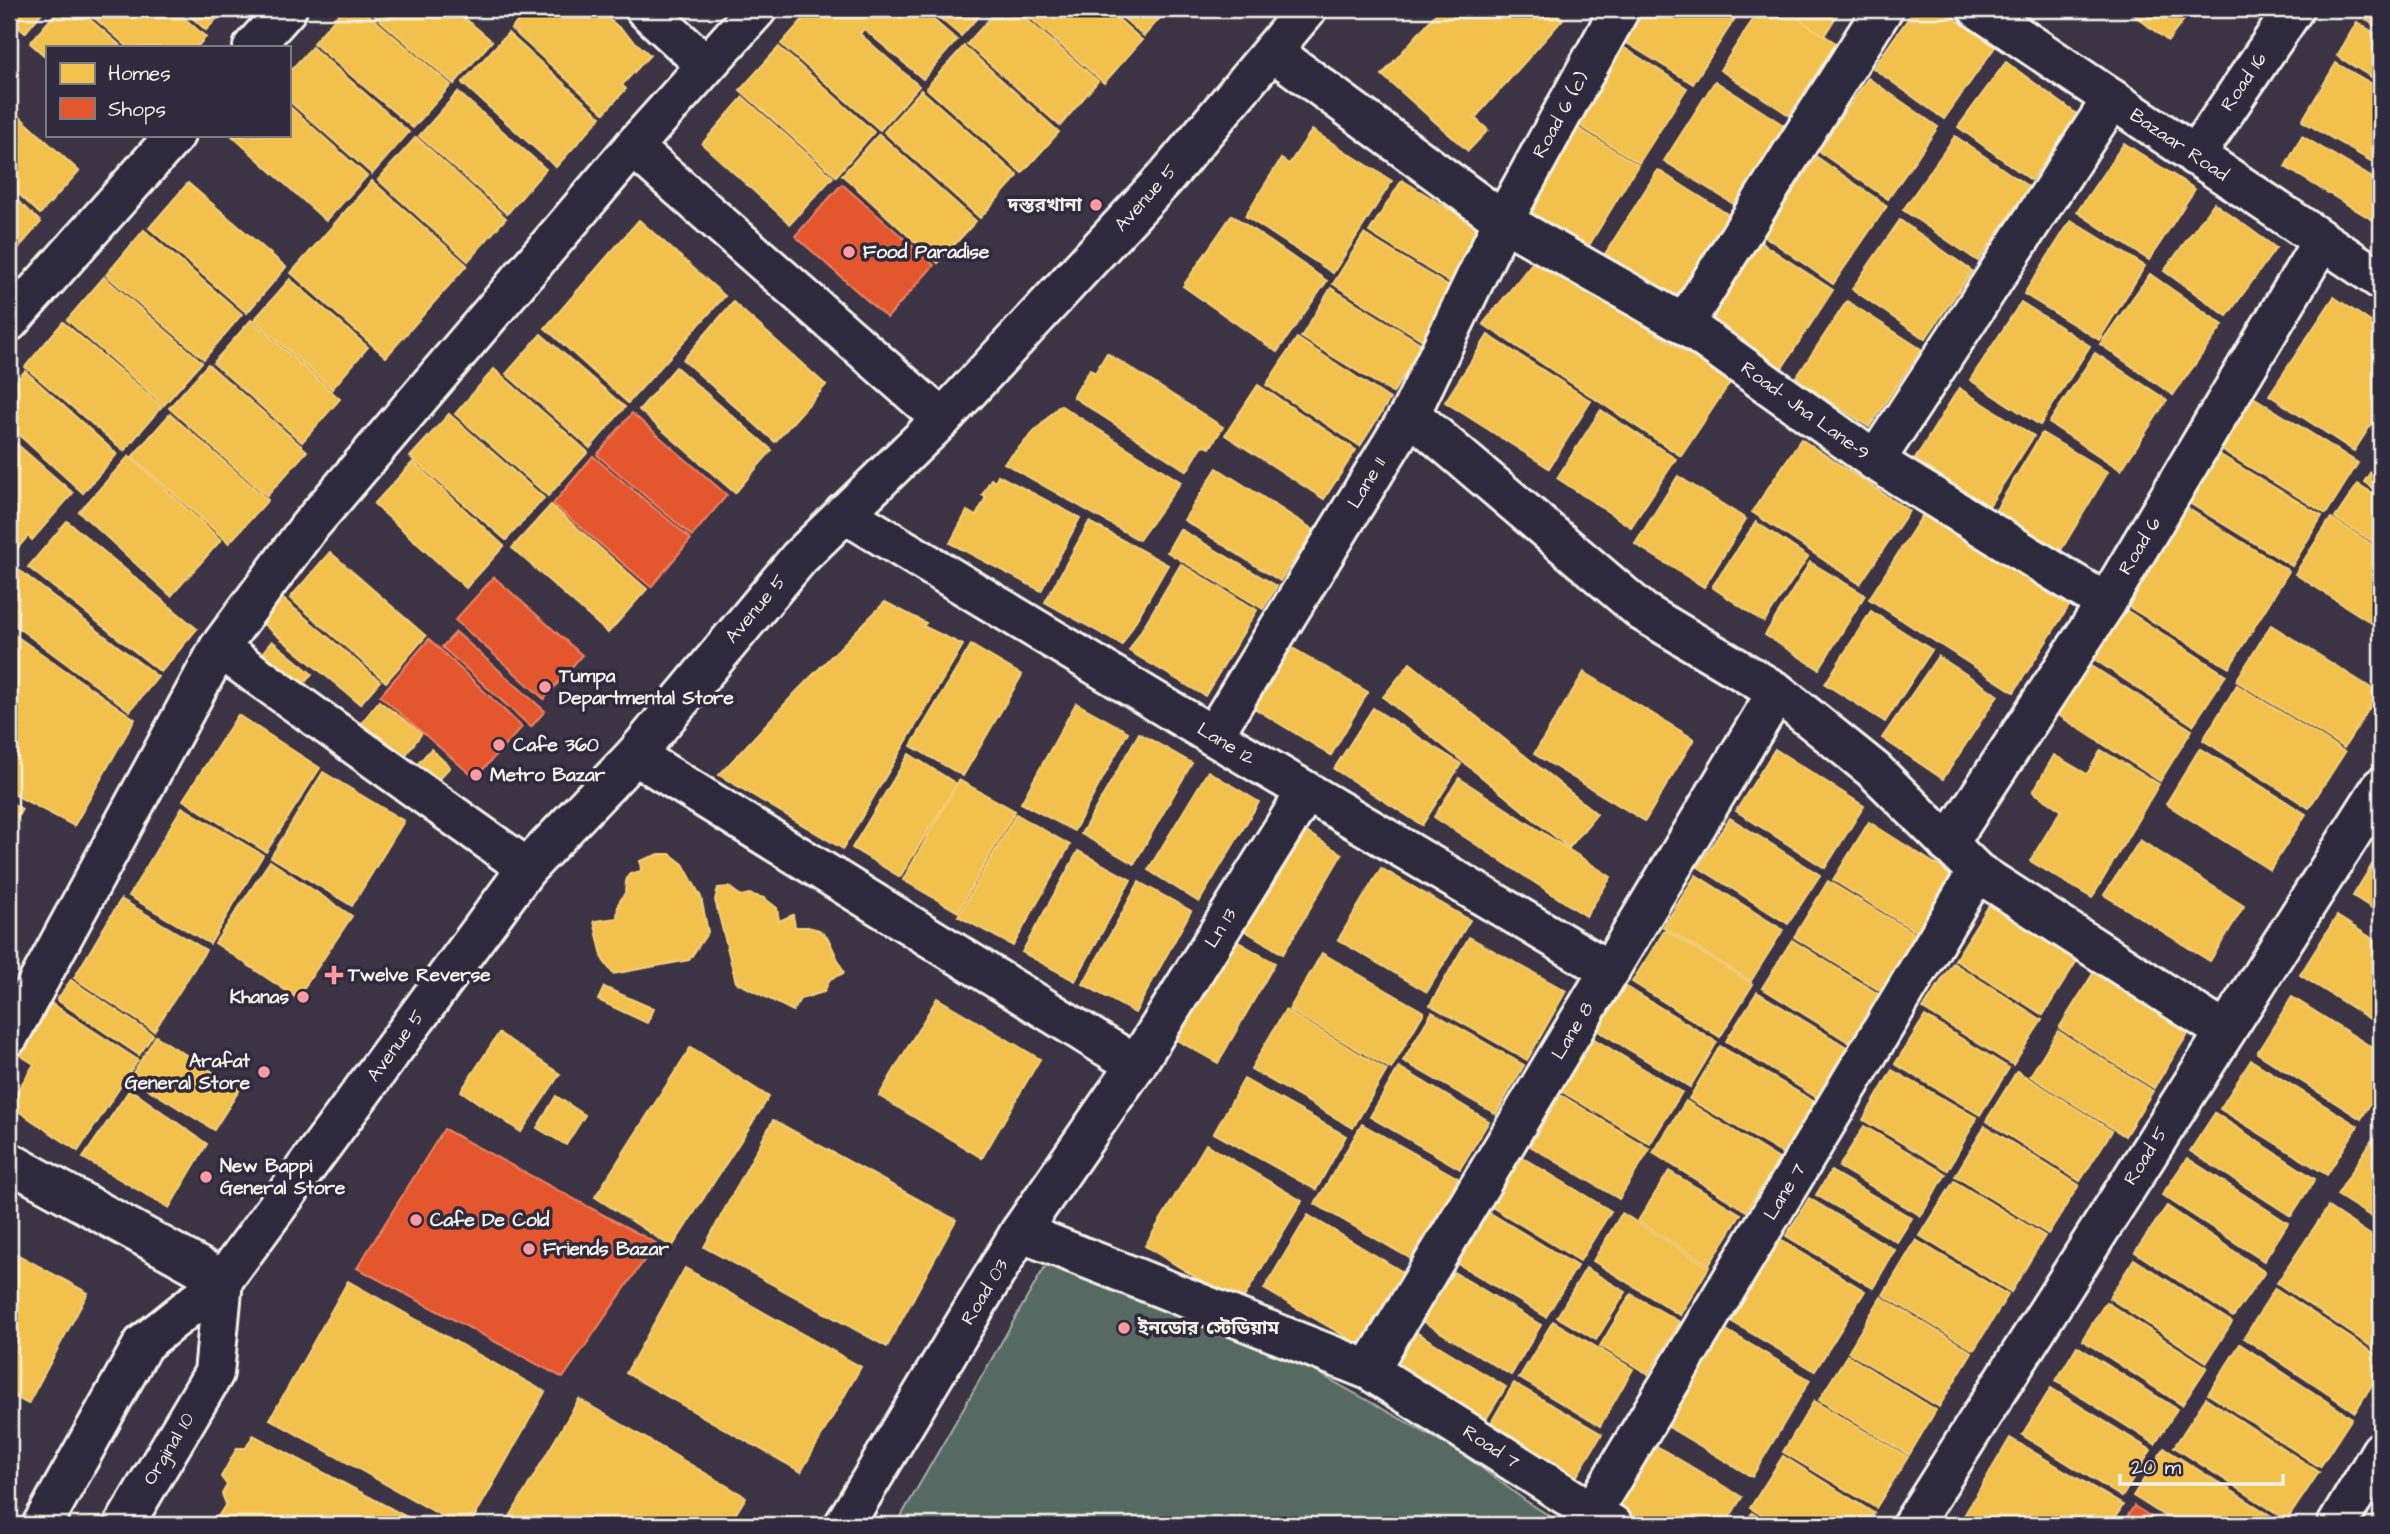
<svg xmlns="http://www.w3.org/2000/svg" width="2390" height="1534" font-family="'Architects Daughter','Noto Sans Bengali',sans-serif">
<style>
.green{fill:#576a63;stroke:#a6aea6;stroke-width:2}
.homes{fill:#f2c14e;stroke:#f3cf7c;stroke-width:2}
.shops{fill:#e4572e;stroke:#e98566;stroke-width:2}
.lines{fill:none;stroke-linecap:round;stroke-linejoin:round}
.minor-casing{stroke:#f4f1e8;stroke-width:44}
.tertiary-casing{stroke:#f4f1e8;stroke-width:44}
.minor{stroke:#2f2a3d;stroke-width:38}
.tertiary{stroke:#2f2a3d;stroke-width:38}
.poi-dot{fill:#ff9aa2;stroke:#2f2a3d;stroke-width:2.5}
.labels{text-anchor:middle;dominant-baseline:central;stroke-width:7;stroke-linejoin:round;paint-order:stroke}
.street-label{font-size:19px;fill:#f4f1e8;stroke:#2f2a3d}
.poi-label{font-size:19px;font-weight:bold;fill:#f4f1e8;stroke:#2f2a3d;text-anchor:start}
</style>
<rect width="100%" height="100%" fill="#3c3345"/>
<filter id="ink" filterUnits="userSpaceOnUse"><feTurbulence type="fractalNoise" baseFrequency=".0143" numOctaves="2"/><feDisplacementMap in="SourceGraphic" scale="14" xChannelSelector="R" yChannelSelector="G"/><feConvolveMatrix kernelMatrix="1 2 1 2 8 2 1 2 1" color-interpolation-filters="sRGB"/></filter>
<g filter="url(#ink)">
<polygon class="green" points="1065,1232 1460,1452 1526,1501 1564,1525 1157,1525 1152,1523 1150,1525 896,1525"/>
<g class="homes">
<polygon points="9,9 45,9 25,33 9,19"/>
<polygon points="59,9 78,9 122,47 47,47 47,58 30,43"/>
<polygon points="84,9 174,9 206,37 197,47 128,47"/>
<polygon points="182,9 226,9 206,30"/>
<polygon points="343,9 362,9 451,85 413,128 313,43"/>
<polygon points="367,9 454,9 492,41 454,84"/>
<polygon points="529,9 598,9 650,55 622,85 626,89 604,113 511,29"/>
<polygon points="812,9 921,9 957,40 923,79 864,29 860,34 919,86 880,130 781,44"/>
<polygon points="929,9 985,9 961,36"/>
<polygon points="998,9 1015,9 1098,81 1060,126 967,44"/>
<polygon points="1020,9 1107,9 1142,40 1104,83"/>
<polygon points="1113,9 1168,9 1144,36"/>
<polygon points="1440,9 1552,9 1563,19 1475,118 1488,130 1468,151 1382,75"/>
<polygon points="1627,9 1741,9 1693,84 1612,34"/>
<polygon points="1750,9 1841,9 1815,50"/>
<polygon points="1760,9 1783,9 1836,43 1789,115 1720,70"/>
<polygon points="1915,9 1941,9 1995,47 1944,119 1873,68"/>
<polygon points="2126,9 2192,9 2168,41"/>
<polygon points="2373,9 2381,9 2381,29 2366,20"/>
<polygon points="2357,22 2381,37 2381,83 2337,56"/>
<polygon points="508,33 601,117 556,167 462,83"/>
<polygon points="1609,38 1687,88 1639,163 1561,114"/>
<polygon points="964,46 1059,132 1022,173 926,88"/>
<polygon points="312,47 409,132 372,174 289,101 289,72"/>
<polygon points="779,47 874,132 836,176 740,90"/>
<polygon points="2006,62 2078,115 2031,180 1958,127"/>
<polygon points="2336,63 2381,89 2381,167 2302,121"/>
<polygon points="1868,78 1938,127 1888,199 1818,151"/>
<polygon points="1715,81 1785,126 1735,205 1664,161"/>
<polygon points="921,90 1018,176 980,218 884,132"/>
<polygon points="458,92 546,169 507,214 419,136"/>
<polygon points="743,97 833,177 790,224 702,144"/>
<polygon points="289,106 367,176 326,221 232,136 289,135"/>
<polygon points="9,107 79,171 40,214 9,185"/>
<polygon points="1562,118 1638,165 1585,252 1508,204"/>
<polygon points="1312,130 1392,181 1333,273 1245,216 1281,159 1289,164"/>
<polygon points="879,134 976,221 938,263 842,175"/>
<polygon points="1955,136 2029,187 1978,261 1903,210"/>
<polygon points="2302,136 2381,183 2381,225 2285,167"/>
<polygon points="416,137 506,218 468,261 378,180"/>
<polygon points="2124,143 2195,189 2149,260 2077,212"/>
<polygon points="1817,157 1887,206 1833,284 1763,235"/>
<polygon points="1658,170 1729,215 1676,298 1605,254"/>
<polygon points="1402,180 1489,234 1455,286 1369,232"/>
<polygon points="372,181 467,265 386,357 291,273"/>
<polygon points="188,183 286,267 247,313 149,228"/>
<polygon points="9,193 41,222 9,259"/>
<polygon points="2214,203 2276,248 2227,316 2164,271"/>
<polygon points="1232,215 1327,281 1277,352 1183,286"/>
<polygon points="639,220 725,296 628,403 545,328"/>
<polygon points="1900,220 1972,271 1925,339 1852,289"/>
<polygon points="2071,220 2145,266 2099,340 2024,294"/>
<polygon points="144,230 242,314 204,359 106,275"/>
<polygon points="1364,234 1456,291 1424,341 1333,284"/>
<polygon points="1760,242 1833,290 1780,371 1706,323"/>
<polygon points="1536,258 1731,381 1681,456 1483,324"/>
<polygon points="2150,274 2223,325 2173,395 2100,344"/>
<polygon points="104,277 202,362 164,405 67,320"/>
<polygon points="290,279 368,347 332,389 254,320"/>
<polygon points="1331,288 1422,344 1393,393 1301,337"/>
<polygon points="2334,297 2381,329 2381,409 2354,451 2269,395"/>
<polygon points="1847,301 1921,349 1869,427 1796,378"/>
<polygon points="733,302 826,385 775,442 683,360"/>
<polygon points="2021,302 2090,346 2040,425 1970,380"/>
<polygon points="251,320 340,399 302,442 213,363"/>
<polygon points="63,322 162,406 124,451 25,367"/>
<polygon points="541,334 625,407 590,448 506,374"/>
<polygon points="1488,335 1591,401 1549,468 1445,402"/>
<polygon points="1297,338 1390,399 1360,446 1266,385"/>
<polygon points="1107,353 1223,427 1210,448 1203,445 1187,471 1073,397 1090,369 1095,373"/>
<polygon points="2095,353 2167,400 2121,470 2049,423"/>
<polygon points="208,364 307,451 267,496 169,408"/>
<polygon points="676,367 772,450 735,493 639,410"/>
<polygon points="494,369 588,452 548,496 455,414"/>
<polygon points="25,371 117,454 83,493 9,426 9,389"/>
<polygon points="1258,385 1356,450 1324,499 1225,435"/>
<polygon points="1959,388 2034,436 1989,506 1915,459"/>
<polygon points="2244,391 2358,463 2326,514 2217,447"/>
<polygon points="1060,405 1181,482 1139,540 1004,463"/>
<polygon points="1601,410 1676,459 1631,527 1557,478"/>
<polygon points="170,414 268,500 229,543 132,457"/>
<polygon points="449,414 544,498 506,540 410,457"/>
<polygon points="2042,433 2108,472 2060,552 1994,513"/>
<polygon points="9,437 73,493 32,540 28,536 9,558"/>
<polygon points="1801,439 1909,511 1860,584 1752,512"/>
<polygon points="2214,451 2322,516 2292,566 2184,500"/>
<polygon points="129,456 221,540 171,596 79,512"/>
<polygon points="2381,456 2381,494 2364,482"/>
<polygon points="413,462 504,546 466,588 374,504"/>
<polygon points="1217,468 1314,530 1280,581 1184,520"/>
<polygon points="998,475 1080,518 1041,591 950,543 967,511 976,516 986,497 982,495 991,479 995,482"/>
<polygon points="1678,476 1746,519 1704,587 1635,544"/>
<polygon points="2358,484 2381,498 2381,547 2335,518"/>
<polygon points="551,505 647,589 608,633 512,548"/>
<polygon points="2184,506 2289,571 2229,668 2124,604"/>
<polygon points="1924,513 2069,606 2014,692 1869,599"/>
<polygon points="2331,518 2381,550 2381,629 2295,574"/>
<polygon points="67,521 197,629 161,672 28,567"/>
<polygon points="1089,522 1168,565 1122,645 1045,602"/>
<polygon points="1756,522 1808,557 1764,622 1712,587"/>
<polygon points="1180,529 1277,586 1263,609 1167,552"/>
<polygon points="330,552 426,636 386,682 290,598"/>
<polygon points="1810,562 1865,595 1819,669 1765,635"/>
<polygon points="1181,564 1257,610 1205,696 1129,651"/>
<polygon points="19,570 158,677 130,711 9,621 9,585"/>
<polygon points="282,598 380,681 360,704 262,623"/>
<polygon points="885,602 926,623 923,626 963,645 843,849 719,775 796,692"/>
<polygon points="2123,608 2226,675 2193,725 2091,657"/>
<polygon points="1871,611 1932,650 1885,722 1825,684"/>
<polygon points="2271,625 2379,693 2344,748 2236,681"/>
<polygon points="9,631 135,719 74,826 9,792"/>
<polygon points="272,641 312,674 297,692 257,659"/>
<polygon points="971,645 1022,675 963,776 911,746"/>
<polygon points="1291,647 1368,692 1331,755 1254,708"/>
<polygon points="1938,656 1998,695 1943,779 1882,738"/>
<polygon points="2084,661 2192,730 2160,781 2052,711"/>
<polygon points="1410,663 1597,814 1569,848 1383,697"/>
<polygon points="1584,672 1694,739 1645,821 1534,754"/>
<polygon points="2237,685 2345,752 2309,808 2203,740"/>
<polygon points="379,701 422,733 399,764 355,731"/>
<polygon points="1076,703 1128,732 1074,831 1021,803"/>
<polygon points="1373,708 1461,764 1422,825 1334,769"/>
<polygon points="238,715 320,768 266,852 183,800"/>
<polygon points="1139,733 1192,763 1134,864 1081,834"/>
<polygon points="2200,748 2306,814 2270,870 2166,804"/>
<polygon points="431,749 450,767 433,785 414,768"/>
<polygon points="1775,749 1864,806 1825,868 1736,811"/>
<polygon points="2101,750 2159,784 2092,898 2030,861 2061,810 2033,792 2054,755 2087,774"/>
<polygon points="909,754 957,784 900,877 852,848"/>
<polygon points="1208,771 1259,802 1199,902 1148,870"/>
<polygon points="323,772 404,821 352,906 271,857"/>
<polygon points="1459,778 1611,877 1586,916 1434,817"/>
<polygon points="959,780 1015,811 958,912 903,880"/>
<polygon points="9,802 22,809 9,833"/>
<polygon points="182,807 263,855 210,944 129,896"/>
<polygon points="1016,814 1070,845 1013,946 958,916"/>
<polygon points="1730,818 1820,875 1788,924 1698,867"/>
<polygon points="1869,822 1954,876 1918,933 1833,880"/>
<polygon points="1292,823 1342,854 1283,954 1232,923"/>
<polygon points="2140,840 2244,906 2210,961 2104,895"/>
<polygon points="2381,850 2381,914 2353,896"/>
<polygon points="1078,851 1131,880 1075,981 1022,952"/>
<polygon points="659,854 670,854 683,864 701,897 708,932 689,960 613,974 603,960 594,921 617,918 618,904 625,893 626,881 629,874 641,871 640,861"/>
<polygon points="270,861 352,916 297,998 215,943"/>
<polygon points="1381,868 1470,920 1427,992 1338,940"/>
<polygon points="1696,875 1783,930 1751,981 1663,927"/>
<polygon points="1828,881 1917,935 1882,992 1794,937"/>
<polygon points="1139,882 1191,911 1135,1013 1083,984"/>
<polygon points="729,887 741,896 749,894 764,898 777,908 779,921 793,915 795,927 808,927 819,930 828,938 844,973 830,979 824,992 800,999 793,1011 736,982 715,900 718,888"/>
<polygon points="121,899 206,950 154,1031 74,978"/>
<polygon points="1990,904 2078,959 2043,1015 1955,960"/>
<polygon points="2337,916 2381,944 2381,1026 2300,975"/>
<polygon points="1665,930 1753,984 1720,1037 1632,982"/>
<polygon points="1223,933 1275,963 1218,1063 1166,1034"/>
<polygon points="1469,937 1566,991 1527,1060 1430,1005"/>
<polygon points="1792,940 1880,995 1850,1043 1762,988"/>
<polygon points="1322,953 1424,1012 1391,1069 1289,1010"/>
<polygon points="1953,963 2042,1020 2013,1065 1923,1009"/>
<polygon points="2094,972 2189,1032 2154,1088 2059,1028"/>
<polygon points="71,980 153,1035 139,1055 57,1000"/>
<polygon points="1625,986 1717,1042 1690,1087 1597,1030"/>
<polygon points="604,987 654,1009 647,1023 598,1000"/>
<polygon points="1757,992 1850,1049 1819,1099 1726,1041"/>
<polygon points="2292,997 2381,1053 2381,1086 2361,1119 2257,1053"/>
<polygon points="937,998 1040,1059 982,1158 879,1096"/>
<polygon points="51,1003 138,1060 78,1151 9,1105 34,1064 18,1054"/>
<polygon points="1285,1010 1387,1070 1353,1128 1251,1069"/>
<polygon points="1432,1012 1524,1065 1496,1114 1403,1061"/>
<polygon points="1925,1016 2009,1068 1980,1115 1895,1064"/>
<polygon points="2058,1031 2153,1091 2125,1136 2030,1076"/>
<polygon points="499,1033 560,1074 521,1132 461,1091"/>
<polygon points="156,1036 240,1089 214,1130 130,1078"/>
<polygon points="1591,1037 1682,1092 1650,1144 1559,1090"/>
<polygon points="1720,1046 1815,1102 1783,1154 1689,1099"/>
<polygon points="691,1047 769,1097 672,1247 595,1197"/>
<polygon points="2251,1060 2358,1126 2327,1175 2220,1109"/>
<polygon points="1399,1067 1489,1121 1460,1169 1370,1117"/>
<polygon points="1892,1070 1977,1118 1948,1170 1863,1120"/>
<polygon points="2017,1071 2112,1131 2080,1181 1986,1121"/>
<polygon points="1244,1079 1346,1136 1316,1190 1214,1133"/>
<polygon points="130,1089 207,1144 169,1208 83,1158"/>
<polygon points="1561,1095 1650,1149 1619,1199 1530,1146"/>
<polygon points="556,1096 585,1115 566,1145 537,1128"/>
<polygon points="1686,1101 1779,1159 1746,1211 1653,1153"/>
<polygon points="2215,1113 2315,1179 2291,1216 2190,1151"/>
<polygon points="773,1120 956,1220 887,1347 704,1247"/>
<polygon points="1362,1124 1458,1178 1411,1259 1315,1204"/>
<polygon points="1864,1126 1946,1174 1921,1216 1839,1167"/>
<polygon points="1985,1126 2079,1185 2048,1234 1955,1176"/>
<polygon points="2381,1126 2381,1223 2337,1195"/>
<polygon points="1206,1144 1302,1201 1240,1304 1145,1246"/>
<polygon points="1520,1156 1611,1211 1580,1261 1490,1206"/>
<polygon points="2187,1158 2288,1223 2264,1261 2162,1195"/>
<polygon points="1669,1171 1741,1214 1709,1265 1638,1221"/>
<polygon points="1831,1171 1912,1218 1897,1242 1816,1195"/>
<polygon points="1954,1181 2045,1236 2011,1292 1920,1236"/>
<polygon points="1809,1198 1895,1250 1873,1288 1786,1236"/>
<polygon points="2167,1206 2265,1272 2233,1317 2135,1252"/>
<polygon points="2328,1207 2381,1242 2381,1353 2277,1283"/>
<polygon points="1487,1211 1577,1266 1546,1317 1455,1262"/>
<polygon points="1622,1213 1709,1267 1680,1315 1593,1261"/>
<polygon points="1308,1215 1403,1272 1360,1345 1264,1289"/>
<polygon points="1779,1239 1865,1291 1815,1371 1729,1320"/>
<polygon points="1916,1240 2008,1295 1974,1350 1883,1295"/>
<polygon points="9,1250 88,1293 28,1404 9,1394"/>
<polygon points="2134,1259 2232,1322 2207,1362 2109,1298"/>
<polygon points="685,1268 861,1367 801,1472 626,1373"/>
<polygon points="1586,1268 1626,1292 1596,1340 1557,1317"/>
<polygon points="1452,1271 1541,1325 1511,1375 1422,1321"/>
<polygon points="348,1281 545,1392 470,1525 458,1525 270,1419"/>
<polygon points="2275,1288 2381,1358 2381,1370 2355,1412 2244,1338"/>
<polygon points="1631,1294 1680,1322 1648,1374 1600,1346"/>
<polygon points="1881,1297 1972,1352 1939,1407 1848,1352"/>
<polygon points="2106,1302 2207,1367 2182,1405 2082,1340"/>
<polygon points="1553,1321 1633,1369 1600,1426 1519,1378"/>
<polygon points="1723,1328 1810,1380 1752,1477 1665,1425"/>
<polygon points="1416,1332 1506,1387 1475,1437 1386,1382"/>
<polygon points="2240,1344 2352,1418 2320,1467 2208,1394"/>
<polygon points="2077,1346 2177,1409 2155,1444 2056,1381"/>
<polygon points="1847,1355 1936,1410 1909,1455 1819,1400"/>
<polygon points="1514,1383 1602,1434 1572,1484 1485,1433"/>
<polygon points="2051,1388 2151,1450 2122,1497 2022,1435"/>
<polygon points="2206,1398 2319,1472 2287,1520 2174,1447"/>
<polygon points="579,1399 746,1497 729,1525 505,1525"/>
<polygon points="1814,1401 1908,1457 1876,1508 1783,1452"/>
<polygon points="253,1435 422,1525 206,1525 219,1515 226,1504 222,1494 227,1485 221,1477 237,1448 246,1448"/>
<polygon points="2010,1438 2123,1505 2111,1525 1974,1525 1962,1519"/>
<polygon points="1655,1445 1742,1497 1725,1525 1628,1525 1612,1516"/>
<polygon points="2164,1448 2281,1522 2279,1525 2179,1525 2133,1496"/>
<polygon points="1783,1456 1874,1513 1867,1525 1778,1525 1750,1508"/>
<polygon points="1752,1513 1772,1525 1744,1525"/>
</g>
<g class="shops">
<polygon points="842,184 934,265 887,318 795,236"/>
<polygon points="632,413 727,495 692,536 597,455"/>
<polygon points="593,456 691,539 651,587 553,504"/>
<polygon points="494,577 582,655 544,699 455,620"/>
<polygon points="456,632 545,711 531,727 442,647"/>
<polygon points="429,639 522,727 475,778 380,696"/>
<polygon points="444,1129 656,1243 563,1378 357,1268"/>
<polygon points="2134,1506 2164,1525 2122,1525"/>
</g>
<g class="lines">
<g class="minor-casing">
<g id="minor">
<polyline points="645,9 706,65"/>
<polyline points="1978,9 2381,280"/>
<polyline points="253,47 287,9"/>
<polyline points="1272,51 1503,221 1684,324 1875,461 2106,603"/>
<polyline points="633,147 942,419"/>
<polyline points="2195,156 2294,9"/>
<polyline points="9,322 175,135"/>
<polyline points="1684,324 1883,9"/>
<polyline points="1410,414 1643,612 1777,692 1875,771 1977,872 2225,1032"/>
<polyline points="1875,461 2112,99"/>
<polyline points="844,513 1213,736 1610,971"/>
<polyline points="219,648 527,868"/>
<polyline points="1213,736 1410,414 1503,221 1620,9"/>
<polyline points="635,755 1136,1065"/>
<polyline points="1948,844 2106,603 2322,241"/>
<polyline points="9,1036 219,648 308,528 633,147 757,9"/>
<polyline points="9,1162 223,1280"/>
<polyline points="1020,1232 1369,1370 1613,1525"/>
<polyline points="1369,1370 1777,692"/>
<polyline points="1592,1512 1977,872"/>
<polyline points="844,1525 1020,1232 1136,1065 1306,792"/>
<polyline points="1912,1525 2381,787"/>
<polyline points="2337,1525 2381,1451"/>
</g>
</g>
<g class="tertiary-casing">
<g id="tertiary">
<polyline points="42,1525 143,1344 223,1280 527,868 635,755 799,558 942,419 1167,176 1307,9"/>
<polyline points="124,1525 214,1373 223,1280"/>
</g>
</g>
<use href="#minor" class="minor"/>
<use href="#tertiary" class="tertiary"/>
</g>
</g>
<g class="poi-dot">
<circle cx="1096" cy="205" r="7"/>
<circle cx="849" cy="252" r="7"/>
<circle cx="545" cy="687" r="7"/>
<circle cx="499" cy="745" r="7"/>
<circle cx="476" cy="775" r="7"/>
<path d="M330.5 964.5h7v7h7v7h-7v7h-7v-7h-7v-7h7z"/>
<circle cx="303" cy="997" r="7"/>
<circle cx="264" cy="1072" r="7"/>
<circle cx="206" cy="1177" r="7"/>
<circle cx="416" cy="1220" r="7"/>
<circle cx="529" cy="1249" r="7"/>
<circle cx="1124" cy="1328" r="7"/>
</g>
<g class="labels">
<g class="street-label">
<text transform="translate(2244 82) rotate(-56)">Road 16</text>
<text transform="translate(1561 115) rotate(-61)">Road 6 (c)</text>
<text transform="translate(2179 145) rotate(34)">Bazaar Road</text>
<text transform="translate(1146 198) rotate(-48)">Avenue 5</text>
<text transform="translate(1805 411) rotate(36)">Road- Jha Lane-9</text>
<text transform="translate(1367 483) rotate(-59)">Lane 11</text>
<text transform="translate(2140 546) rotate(-59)">Road 6</text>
<text transform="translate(756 609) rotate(-50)">Avenue 5</text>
<text transform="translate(1226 744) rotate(31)">Lane 12</text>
<text transform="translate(1221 928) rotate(-58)">Ln 13</text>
<text transform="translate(1573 1031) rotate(-59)">Lane 8</text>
<text transform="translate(396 1046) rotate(-54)">Avenue 5</text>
<text transform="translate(2146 1156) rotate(-58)">Road 5</text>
<text transform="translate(1785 1192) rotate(-59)">Lane 7</text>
<text transform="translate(985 1292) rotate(-59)">Road 03</text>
<text transform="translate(1491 1447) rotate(33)">Road 7</text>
<text transform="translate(169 1449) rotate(-59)">Orginal 10</text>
</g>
<g class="poi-label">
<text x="1082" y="205" text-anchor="end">দস্তরখানা</text>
<text x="863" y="252">Food Paradise</text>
<text x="559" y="676">Tumpa<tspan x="559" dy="22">Departmental Store</tspan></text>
<text x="513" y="745">Cafe 360</text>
<text x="490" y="775">Metro Bazar</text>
<text x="348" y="975">Twelve Reverse</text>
<text x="289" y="997" text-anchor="end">Khanas</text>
<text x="250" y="1061" text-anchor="end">Arafat<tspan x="250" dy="22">General Store</tspan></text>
<text x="220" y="1166">New Bappi<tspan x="220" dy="22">General Store</tspan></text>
<text x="430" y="1220">Cafe De Cold</text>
<text x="543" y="1249">Friends Bazar</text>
<text x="1138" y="1328">ইনডোর স্টেডিয়াম</text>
</g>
</g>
<rect width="2390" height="1534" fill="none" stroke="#2f2a3d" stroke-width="35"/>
<rect x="18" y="18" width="2355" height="1499" fill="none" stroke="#f4f1e8" stroke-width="2.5" filter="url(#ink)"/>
<rect x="46" y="46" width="245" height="91" fill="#2f2a3d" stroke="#7e7a81" stroke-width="2"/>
<rect x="60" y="63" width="35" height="21" fill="#f2c14e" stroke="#7e7a81" stroke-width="2"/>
<text x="108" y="80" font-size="21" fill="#f4f1e8">Homes</text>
<rect x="60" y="98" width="35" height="21" fill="#e4572e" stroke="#7e7a81" stroke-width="2"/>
<text x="108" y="116" font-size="21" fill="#f4f1e8">Shops</text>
<path d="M2120 1474v10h163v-10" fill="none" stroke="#f4f1e8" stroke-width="3.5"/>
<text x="2131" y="1474" font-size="21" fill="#f4f1e8" stroke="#2f2a3d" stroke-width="5" paint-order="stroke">20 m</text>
</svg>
